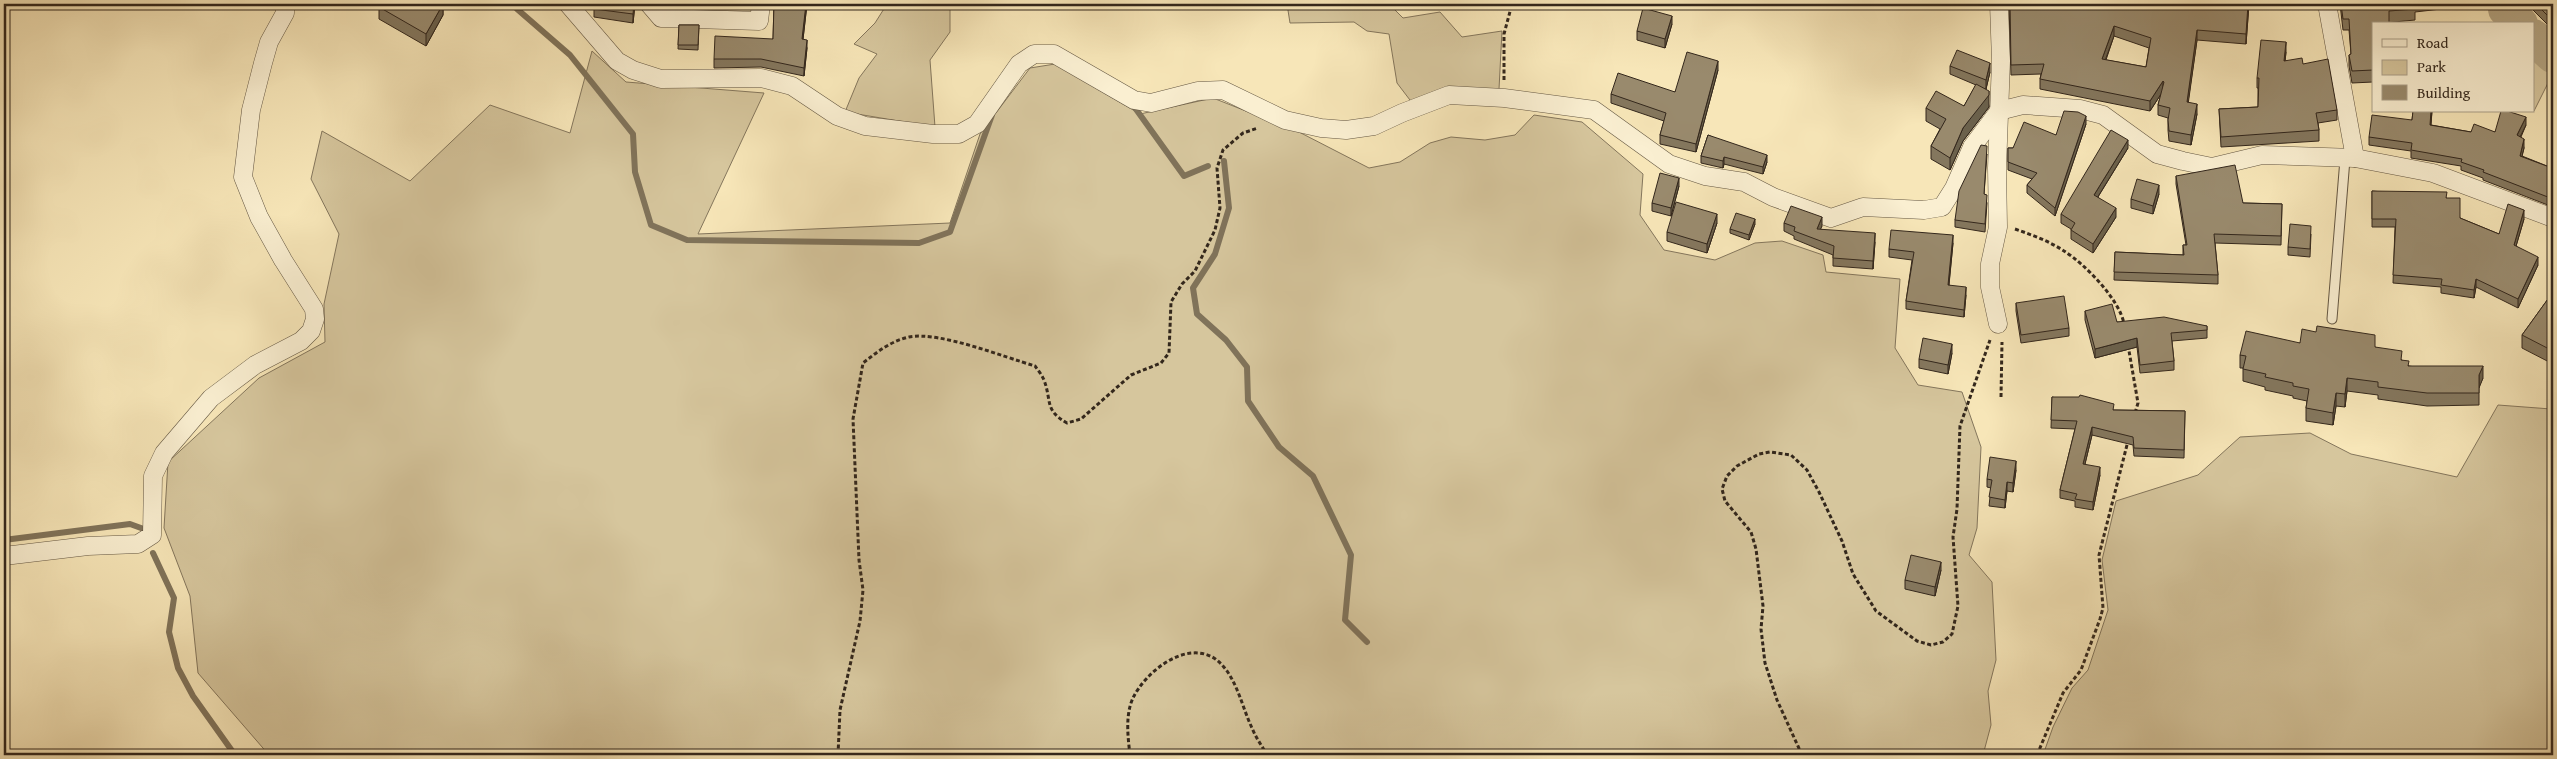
<svg xmlns="http://www.w3.org/2000/svg" width="2557" height="759" font-family="'Gentium Book Plus',serif">
<style>
.green{fill:#d6c69d;stroke:#84765c}
.lines{fill:none;stroke-linecap:round;stroke-linejoin:round}
.stream{stroke:#80735a;stroke-width:6}
.river{stroke:#b4a583;stroke-width:36}
.lane-casing{stroke:#645743;stroke-width:11}
.street-casing{stroke:#645743;stroke-width:19}
.path{stroke:#33271c;stroke-width:3;stroke-dasharray:4 2.5;stroke-linecap:butt}
.lane{stroke:#faefd1;stroke-width:9}
.street{stroke:#faefd1;stroke-width:18}
.wall{fill:#84775e;stroke:#33271c;fill-rule:evenodd}
.shaded-wall{fill:#6b614c;stroke:#33271c}
.building{fill:#998a6d;stroke:#33271c;fill-rule:evenodd}
</style>
<rect width="100%" height="100%" fill="#f7e6b8"/>
<filter id="stains"><feTurbulence type="fractalNoise" baseFrequency=".004" numOctaves="4"/><feColorMatrix values="0 0 0 0 .2 0 0 0 0 .09 0 0 0 0 .02 0 0 0 .5 -.17"/></filter>
<radialGradient id="worn" r=".72"><stop offset=".6" stop-color="#630" stop-opacity="0"/><stop offset="1" stop-color="#630" stop-opacity=".3"/></radialGradient>
<g class="green">
<polygon points="887,4 950,4 950,32 930,60 935,127 845,112 859,78 877,54 854,44 875,23"/>
<polygon points="1287,4 1389,4 1403,18 1440,12 1462,37 1502,31 1499,89 1413,104 1397,83 1389,34 1367,31 1354,22 1290,23"/>
<polygon points="592,51 626,82 764,93 698,234 950,223 980,134 1030,68 1055,64 1140,114 1213,98 1299,132 1369,168 1400,162 1430,143 1451,137 1485,140 1515,135 1534,115 1582,122 1643,174 1640,215 1664,250 1715,260 1755,243 1782,241 1823,255 1826,272 1900,279 1895,348 1918,385 1962,392 1981,447 1977,528 1969,555 1992,582 1996,660 1988,691 1991,725 1983,755 269,755 198,673 190,596 164,528 168,462 259,378 325,342 324,304 339,234 311,179 322,131 410,181 490,105 570,133"/>
<polygon points="2533,53 2553,73 2534,111 2533,111"/>
<polygon points="2498,405 2551,409 2553,420 2553,755 2043,755 2053,727 2072,688 2088,670 2108,610 2102,560 2116,501 2198,475 2240,437 2310,433 2351,454 2457,477"/>
</g>
<g class="lines">
<g class="stream">
<polyline points="514,4 517,9 570,55 633,134 635,172 651,225 687,240 919,243 950,232 992,115"/>
<polyline points="1133,105 1184,176 1208,166"/>
<polyline points="1224,161 1229,208 1215,254 1193,288 1197,314 1226,340 1247,367 1248,401 1279,447 1313,476 1351,555 1345,620 1367,642"/>
<polyline points="4,540 130,524 141,528"/>
<polyline points="153,553 174,598 169,632 178,668 193,696 235,755"/>
</g>
<g class="river">
<polyline points="2506,4 2506,9 2520,24"/>
<polyline points="2533,37 2553,55"/>
</g>
<g class="lane-casing">
<polyline id="lane" points="2332,319 2345,159"/>
</g>
<g class="street-casing">
<g id="street">
<polyline points="568,4 617,61 633,70 661,79 761,78 792,86 837,116 865,126 933,134 959,134 977,124 1019,64 1034,54 1054,54 1134,100 1151,103 1198,91 1223,90 1285,120 1321,128 1346,130 1374,126 1402,113 1449,95 1504,98 1594,110 1669,164 1705,176 1744,182 1773,197 1831,218 1863,207 1924,210 1942,207 1954,188 1972,147 1999,111 2023,105 2080,109 2103,115 2157,154 2183,161 2212,167 2262,155 2355,158 2433,173 2553,218"/>
<polyline points="649,4 661,18 759,21 761,4"/>
<polyline points="2327,4 2355,158"/>
<polyline points="1998,324 1990,287 1990,264 1998,227 1997,168 2001,61 1999,4"/>
<polyline points="4,556 88,546 138,544 152,535 153,476 164,453 211,398 255,365 301,341 311,331 315,319 314,309 283,260 259,217 243,177 251,110 263,63 269,42 285,13 285,4"/>
</g>
</g>
<g class="path">
<polyline points="1504,80 1504,34 1512,4"/>
<path d="M2015 229C2032 235 2049 241 2064 251 2085 264 2120 300 2124 324"/>
<polyline points="2128,345 2138,403 2135,413"/>
<polyline points="2001,397 2002,342"/>
<path d="M838 755 840 710 860 621 863 590 859 560 853 419 863 363C877 352 891 341 909 337 939 331 1004 357 1035 366 1038 370 1042 375 1044 380 1052 401 1044 410 1067 423L1081 419 1131 375 1161 363 1169 353 1171 302 1182 284 1195 271 1215 230 1220 208 1217 168 1223 150 1243 133 1258 128"/>
<path d="M1130 755C1128 738 1125 715 1133 698 1145 673 1184 640 1214 658 1236 673 1241 705 1252 728 1256 738 1262 746 1267 755"/>
<polyline points="1802,755 1777,700 1765,663 1761,629 1763,606 1756,549 1751,532 1725,501 1722,489 1727,476 1737,466 1759,454 1770,452 1791,455 1807,470 1819,492 1842,541 1853,574 1876,611 1917,641 1931,645 1943,642 1952,634 1958,606 1953,537 1957,509 1960,426 1990,340"/>
<polyline points="2037,755 2063,693 2081,670 2100,619 2103,608 2099,555 2128,441"/>
</g>
<use href="#lane" class="lane"/>
<use href="#street" class="street"/>
</g>
<g class="wall">
<polygon points="367,4 443,4 443,15 426,46 379,19 379,9"/>
<polygon points="594,4 635,4 633,23 594,17"/>
<polygon points="672,4 708,4 701,4 700,9 672,6"/>
<polygon points="774,4 807,4 803,39 807,48 804,76 761,67 714,68 714,59 773,39"/>
<path d="M2009 4H2249L2246 44 2197 40 2188 102 2197 114 2191 145 2169 141 2168 130V118L2158 115V105L2161 94 2150 111 2040 89V79L2041 74 2011 75ZM2114 36 2149 48 2146 67 2106 60Z"/>
<polygon points="2340,4 2441,4 2441,9 2415,12 2415,20 2373,24 2373,82 2352,83 2349,66 2349,55 2351,54 2349,30 2343,30"/>
<polygon points="2527,4 2553,4 2553,30"/>
<polygon points="1672,24 1665,48 1637,40 1637,31"/>
<polygon points="679,25 699,25 698,50 678,49"/>
<polygon points="2286,52 2285,61 2303,64 2337,110 2337,120 2318,123 2319,130 2319,141 2221,147 2219,109 2258,107 2258,88 2257,88 2257,78"/>
<polygon points="1950,66 1990,72 1986,89 1989,107 1963,141 1950,170 1931,159 1931,146 1940,129 1926,121 1926,108 1964,106 1976,85 1950,74"/>
<polygon points="1718,70 1696,152 1660,144 1660,135 1664,121 1611,103 1611,94 1675,92"/>
<polygon points="2413,111 2432,111 2431,125 2471,132 2495,132 2526,125 2521,137 2524,148 2522,156 2552,168 2553,164 2553,207 2483,180 2483,178 2461,170 2461,166 2411,158 2411,151 2369,145 2369,137 2412,120"/>
<polygon points="2086,124 2055,216 2027,193 2027,185 2032,179 2008,170 2008,148 2013,148 2056,135"/>
<polygon points="1708,135 1767,162 1763,174 1724,164 1723,168 1701,163 1701,156"/>
<polygon points="2128,148 2098,197 2116,217 2093,253 2071,239 2071,229 2061,223 2061,214"/>
<polygon points="1987,154 1984,194 1987,203 1985,232 1955,227 1955,220"/>
<polygon points="2176,176 2243,203 2282,204 2281,245 2215,243 2218,275 2218,284 2114,280 2115,252 2183,255 2183,245 2186,245 2176,184"/>
<polygon points="1679,186 1671,216 1652,211 1652,203"/>
<polygon points="2372,191 2447,198 2460,218 2499,234 2524,219 2516,246 2538,265 2518,308 2476,287 2474,298 2441,293 2441,287 2393,283 2395,227 2372,227"/>
<polygon points="2159,194 2153,214 2131,208 2131,199"/>
<polygon points="1717,223 1707,253 1667,241 1667,232"/>
<polygon points="1784,223 1822,226 1820,229 1875,242 1873,269 1833,266 1833,255 1794,239 1794,236 1784,231"/>
<polygon points="1755,224 1749,240 1730,233 1730,229"/>
<polygon points="2311,234 2310,257 2288,255 2288,247"/>
<polygon points="1953,243 1949,285 1966,295 1964,317 1906,309 1906,301 1912,260 1889,257 1889,249"/>
<polygon points="2553,292 2553,364 2522,348 2522,335"/>
<polygon points="2016,303 2069,328 2069,336 2021,343 2016,311"/>
<polygon points="2085,311 2117,322 2207,326 2207,338 2172,341 2174,361 2174,370 2140,373 2137,347 2095,358 2085,320"/>
<polygon points="2300,343 2375,347 2402,360 2409,366 2483,378 2479,387 2479,405 2427,406 2378,399 2378,395 2347,391 2345,407 2336,406 2333,425 2306,421 2306,408 2307,401 2293,398 2293,396 2265,390 2265,387 2243,381 2243,368 2240,368 2240,355"/>
<polygon points="1952,353 1948,374 1919,368 1919,359"/>
<polygon points="2052,397 2114,410 2185,411 2184,458 2134,456 2133,445 2092,435 2085,464 2100,475 2093,510 2075,507 2075,501 2060,498 2060,490 2075,429 2051,428"/>
<polygon points="2016,470 2013,492 2007,491 2005,508 1989,506 1991,488 1987,487 1987,479"/>
<polygon points="1941,570 1935,596 1905,589 1905,580"/>
</g>
<g class="shaded-wall">
<polygon points="443,4 443,15 426,46 426,34"/>
<polygon points="634,4 635,4 633,23 633,14"/>
<polygon points="806,4 807,4 802,48 802,39"/>
<polygon points="2248,4 2249,4 2246,44 2246,34"/>
<polygon points="1672,16 1672,24 1665,48 1665,39"/>
<polygon points="2114,26 2114,36 2102,69 2102,59"/>
<polygon points="2197,30 2197,40 2187,112 2187,102"/>
<polygon points="807,40 807,48 804,76 804,68"/>
<polygon points="2286,42 2286,52 2284,72 2284,61"/>
<polygon points="1718,61 1718,70 1696,152 1696,144"/>
<polygon points="1990,63 1990,72 1986,89 1986,80"/>
<polygon points="2163,81 2163,91 2150,111 2150,101"/>
<polygon points="1989,91 1989,107 1963,141 1950,170 1950,158 1963,128"/>
<polygon points="2197,104 2197,114 2191,145 2191,135"/>
<polygon points="2431,111 2432,111 2430,133 2430,125"/>
<polygon points="2086,116 2086,124 2055,216 2055,208"/>
<polygon points="2526,117 2526,125 2517,143 2517,135"/>
<polygon points="2524,139 2524,148 2520,164 2520,156"/>
<polygon points="2128,140 2128,148 2094,203 2094,195"/>
<polygon points="1767,155 1767,162 1763,174 1763,167"/>
<polygon points="1724,157 1724,164 1723,168 1723,161"/>
<polygon points="1679,178 1679,186 1671,216 1671,208"/>
<polygon points="2159,185 2159,194 2153,214 2153,206"/>
<polygon points="2116,208 2116,217 2093,253 2093,244"/>
<polygon points="2524,210 2524,219 2514,253 2514,245"/>
<polygon points="1717,214 1717,223 1707,253 1707,244"/>
<polygon points="1822,217 1822,226 1817,237 1817,229"/>
<polygon points="1755,219 1755,224 1749,240 1749,235"/>
<polygon points="1875,233 1875,242 1873,269 1873,261"/>
<polygon points="1953,235 1953,243 1948,293 1948,285"/>
<polygon points="2538,257 2538,265 2518,308 2518,299"/>
<polygon points="2476,279 2476,287 2474,298 2474,290"/>
<polygon points="1966,287 1966,295 1964,317 1964,310"/>
<polygon points="2137,338 2137,347 2095,358 2095,349"/>
<polygon points="1952,344 1952,353 1948,374 1948,365"/>
<polygon points="2483,366 2483,378 2479,388 2479,375"/>
<polygon points="2347,378 2347,391 2345,407 2345,394"/>
<polygon points="2336,393 2336,406 2333,425 2333,413"/>
<polygon points="2092,427 2092,435 2083,472 2083,464"/>
<polygon points="2016,461 2016,470 2013,492 2013,483"/>
<polygon points="2100,467 2100,475 2093,510 2093,502"/>
<polygon points="2007,482 2007,491 2005,508 2005,500"/>
<polygon points="1941,562 1941,570 1935,596 1935,587"/>
</g>
<g class="building">
<polygon points="381,4 443,4 426,34 379,7"/>
<polygon points="594,4 634,4 633,14 594,9"/>
<polygon points="774,4 806,4 802,39 807,40 804,68 761,59 714,59 715,36 773,39"/>
<path d="M2010 4H2248L2246 34 2197 30 2187 102 2197 104 2191 135 2169 131 2168 120 2170 108 2158 105 2164 82 2163 81 2150 101 2040 79 2044 64 2011 65ZM2114 26 2151 38 2146 67 2102 59Z"/>
<polygon points="2341,4 2414,4 2415,9 2389,11 2389,24 2373,24 2373,70 2352,71 2349,55 2351,54 2349,19 2343,19"/>
<polygon points="2536,4 2553,4 2553,21"/>
<polygon points="1643,8 1672,16 1665,39 1637,31"/>
<polygon points="679,25 699,25 698,45 678,45"/>
<polygon points="2261,40 2286,42 2284,61 2302,58 2303,64 2328,59 2337,110 2316,113 2319,130 2221,137 2219,109 2258,107 2259,78 2257,78"/>
<polygon points="1957,50 1990,63 1986,80 1950,66"/>
<polygon points="1687,52 1718,61 1696,144 1660,135 1666,113 1611,94 1618,73 1675,92"/>
<polygon points="1976,84 1989,91 1989,95 1963,128 1950,158 1931,146 1946,119 1926,108 1936,91 1964,106"/>
<polygon points="2064,111 2078,112 2086,116 2055,208 2027,185 2037,173 2008,162 2008,148 2013,148 2024,122 2056,135"/>
<polygon points="2413,111 2431,111 2430,125 2471,132 2474,124 2495,132 2501,111 2507,111 2526,117 2517,135 2524,139 2520,156 2552,168 2553,164 2553,199 2483,172 2484,170 2461,162 2462,159 2411,150 2412,143 2369,137 2372,115 2412,120"/>
<polygon points="2111,130 2128,140 2094,195 2116,208 2093,244 2071,230 2075,223 2061,214"/>
<polygon points="1708,135 1767,155 1763,167 1724,157 1723,161 1701,156"/>
<polygon points="1981,145 1987,146 1984,194 1987,195 1985,224 1955,220 1959,191"/>
<polygon points="2235,165 2243,203 2282,204 2281,236 2214,234 2218,275 2114,272 2115,252 2184,255 2183,245 2187,245 2176,176"/>
<polygon points="1660,173 1679,178 1671,208 1652,203"/>
<polygon points="2137,179 2159,185 2153,206 2131,199"/>
<polygon points="2372,191 2447,192 2446,198 2460,198 2460,218 2499,234 2508,204 2524,210 2514,245 2538,257 2518,299 2476,279 2474,290 2441,285 2442,279 2393,275 2396,219 2372,219"/>
<polygon points="1676,202 1717,214 1707,244 1667,232"/>
<polygon points="1791,206 1822,217 1817,229 1875,233 1873,261 1833,258 1834,246 1794,231 1795,227 1784,223"/>
<polygon points="1736,213 1755,219 1749,235 1730,229"/>
<polygon points="2290,224 2311,226 2310,249 2288,247"/>
<polygon points="1891,230 1953,235 1948,285 1966,287 1964,310 1906,301 1914,252 1889,249"/>
<polygon points="2553,292 2553,351 2522,335"/>
<polygon points="2064,296 2069,328 2021,335 2016,303"/>
<polygon points="2112,304 2117,322 2164,317 2207,326 2207,330 2171,333 2174,361 2140,365 2137,338 2095,349 2085,311"/>
<polygon points="2317,326 2375,335 2375,347 2402,351 2401,360 2409,361 2408,366 2483,366 2479,375 2479,393 2427,393 2378,387 2378,382 2347,378 2345,394 2336,393 2333,413 2306,408 2309,389 2293,386 2293,383 2265,377 2266,374 2243,369 2246,356 2240,355 2246,331 2300,343 2302,329 2316,332"/>
<polygon points="1923,338 1952,344 1948,365 1919,359"/>
<polygon points="2080,395 2114,404 2113,410 2185,411 2184,450 2134,448 2133,437 2092,427 2083,464 2100,467 2093,502 2075,499 2077,494 2060,490 2077,421 2051,420 2052,397 2079,397"/>
<polygon points="1990,457 2016,461 2013,483 2007,482 2005,500 1989,497 1992,480 1987,479"/>
<polygon points="1911,555 1941,562 1935,587 1905,580"/>
</g>
<rect width="2557" height="759" fill="none" stroke="#f7e6b8" stroke-width="20"/>
<rect x="5" y="5" width="2547" height="749" fill="none" stroke="#33271c" stroke-width="2.5"/>
<rect x="10" y="10" width="2537" height="739" fill="none" stroke="#33271c"/>
<rect x="2372" y="22" width="162" height="90" fill="#faefd1" stroke="#aa9f89"/>
<rect x="2382" y="39" width="25" height="8" fill="#faefd1" stroke="#aa9f89"/>
<text x="2417" y="48" font-size="15" fill="#33271c">Road</text>
<rect x="2382" y="60" width="25" height="15" fill="#d6c69d" stroke="#aa9f89"/>
<text x="2417" y="72" font-size="15" fill="#33271c">Park</text>
<rect x="2382" y="85" width="25" height="15" fill="#998a6d" stroke="#aa9f89"/>
<text x="2417" y="98" font-size="15" fill="#33271c">Building</text>
<rect width="100%" height="100%" filter="url(#stains)"/>
<rect width="100%" height="100%" fill="url(#worn)"/>
</svg>
